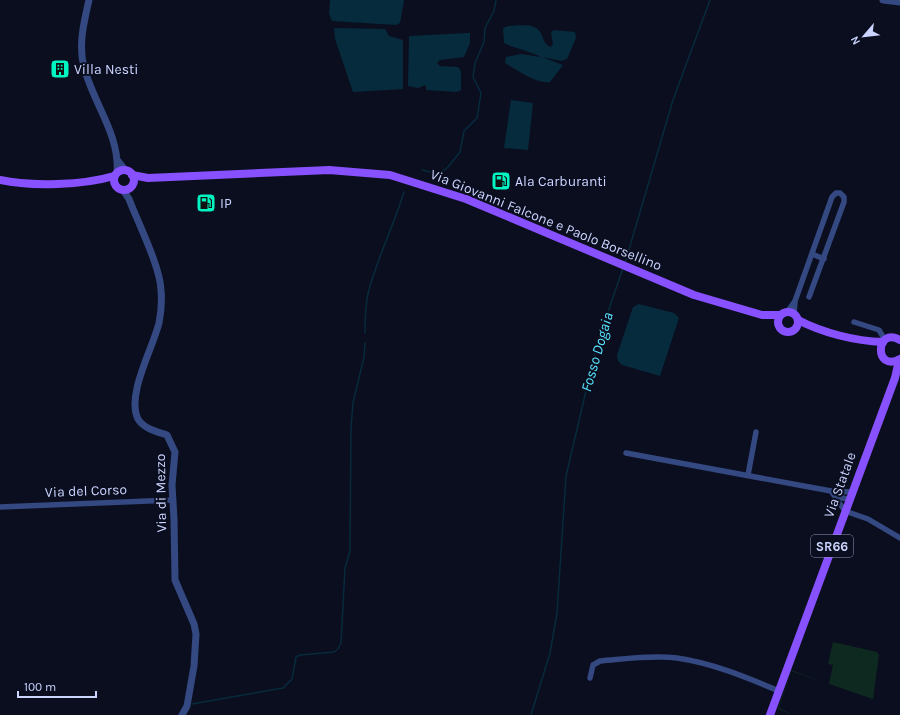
<svg xmlns="http://www.w3.org/2000/svg" width="900" height="715" font-family="Karla,sans-serif">
<style>
.green{fill:#0e2a20}
.water{fill:#062b3d}
.lines{fill:none;stroke-linecap:round;stroke-linejoin:round}
.stream{stroke:#062b3d;stroke-width:1.5}
.minor{stroke:#344881;stroke-width:5.5}
.tertiary{stroke:#344881;stroke-width:7}
.primary{stroke:#8851ff;stroke-width:8}
.labels{text-anchor:middle;dominant-baseline:central;stroke-width:4;stroke-linejoin:round;paint-order:stroke}
.shield{fill:#0b0e1f;stroke:#9199bc;stroke-width:1}
.shield-label{font-size:13px;font-weight:bold;fill:#cad4ff}
.poi-label{font-size:14px;fill:#cad4ff;stroke:#0b0e1f;text-anchor:start}
.street-label{font-size:14px;fill:#cad4ff;stroke:#0b0e1f}
.water-label{font-size:15px;font-style:italic;fill:#58e5ff;stroke:#0b0e1f}
</style>
<rect width="100%" height="100%" fill="#0b0e1f"/>
<polygon class="green" points="889,611 900,612 889,611 884,614 877,652 879,655 873,699 791,671 779,708 793,715 778,709 791,670 829,684 833,665 828,664 833,642 877,652 884,614"/>
<g class="water">
<polygon points="330,0 404,0 400,23 396,25 332,21 329,14"/>
<path d="M508 26C516 26 526 24 534 27 544 30 541 44 551 47L553 44 551 32 554 30 575 32 576 38 567 59 562 61 542 57 563 65 550 82C536 84 517 70 505 63L506 57 521 54 541 57C529 51 516 49 504 43L503 28Z"/>
<polygon points="334,28 385,29 389,36 403,40 403,89 353,92 335,39"/>
<polygon points="467,33 470,33 470,43 464,57 440,60 437,63 440,66 458,67 461,71 461,90 457,92 426,90 426,85 418,88 408,86 409,36"/>
<polygon points="511,100 533,103 528,150 504,148"/>
<polygon points="639,304 674,313 679,318 660,376 622,365 618,361 617,355 633,307"/>
</g>
<g class="lines">
<g class="stream">
<polyline points="422,170 434,173 442,172 448,167 460,152 464,131 477,118 481,93 473,77 475,63 484,42 485,28 494,11 496,0"/>
<polyline points="625,263 673,100 710,0"/>
<path d="M365 333C365 319 365 304 369 290 378 256 394 225 404 192"/>
<polyline points="192,704 283,688 292,679 296,657 300,655 334,652 338,649 341,643 345,568 350,551 351,427 353,403 364,357 365,343"/>
<polyline points="531,715 550,653 557,613 566,476 597,344 623,268"/>
</g>
<g class="minor">
<polyline points="812,254 824,259"/>
<polyline points="787,312 795,301 832,197 836,193 840,193 844,197 844,202 809,297"/>
<polyline points="794,314 795,301"/>
<polyline points="854,322 879,330 885,340"/>
<polyline points="626,453 831,491 852,492"/>
<polyline points="748,475 756,432"/>
<polyline points="831,491 845,511 868,519 900,538"/>
<polyline points="835,497 849,499"/>
<polyline points="0,507 173,500"/>
<path d="M590 678 593 665 600 661C625 659 652 655 677 658 712 663 746 677 779 691"/>
</g>
<g class="tertiary">
<path d="M89 0C84 22 78 45 84 67 93 103 120 134 117 173"/>
<polyline points="883,0 900,2"/>
<polyline points="118,161 125,170"/>
<path d="M123 190 129 199C138 223 160 266 161 290 162 301 161 313 159 323 153 348 126 395 138 419 144 429 158 432 167 435L175 452 172 485 174 519 175 580 194 624 196 634 194 666 187 706 182 715"/>
</g>
<g class="primary">
<circle cx="124" cy="180" r="10"/>
<polyline points="132,175 148,178 329,170 390,175 466,199 694,295 762,315 779,315"/>
<path d="M0 180C31 187 84 185 114 176"/>
<circle cx="788" cy="322" r="10"/>
<path d="M798 320C823 333 855 341 883 342"/>
<path d="M900 340C875 326 874 373 900 359"/>
<polyline points="770,715 895,378 899,360"/>
</g>
</g>
<defs>
<g id="building-square" transform="scale(1)"><rect x="-9" y="-9" width="18" height="18" rx="4" fill="#00f5c2" stroke="#0b0e1f"/><path d="M-4-6H4V6H1V3H-1V6H-4ZM-2.5-4.3h1.7v1.8h-1.7ZM.8-4.3h1.7v1.8H.8ZM-2.5-1h1.7V.8h-1.7ZM.8-1h1.7V.8H.8Z" fill="#111"/></g>
<g id="fuel-square" transform="scale(1)"><rect x="-9" y="-9" width="18" height="18" rx="4" fill="#00f5c2" stroke="#0b0e1f"/><path d="M-5.5-6h7V0h2V4h1.3V-2.5L3-4.5l.8-.8L6-3V5H2.5V1h-1V6h-7ZM-4.2-4.7v3.2H.2V-4.7Z" fill="#111"/></g>
</defs>
<g fill-rule="evenodd">
<use href="#building-square" x="60" y="69"/>
<use href="#fuel-square" x="501" y="181"/>
<use href="#fuel-square" x="206" y="203"/>
</g>
<g class="labels">
<rect class="shield" x="811" y="535" width="42" height="22" rx="3"/>
<g class="shield-label">
<text x="832" y="546">SR66</text>
</g>
<g class="poi-label">
<text x="74" y="69">Villa Nesti</text>
<text x="515" y="181">Ala Carburanti</text>
<text x="220" y="203">IP</text>
</g>
<g class="street-label">
<text transform="translate(546 220) rotate(22)">Via Giovanni Falcone e Paolo Borsellino</text>
<text transform="translate(840 485) rotate(-70)">Via Statale</text>
<text transform="translate(86 491) rotate(-2)">Via del Corso</text>
<text transform="translate(161 493) rotate(-91)">Via di Mezzo</text>
</g>
<g class="water-label">
<text transform="translate(597 352) rotate(-74)">Fosso Dogaia</text>
</g>
</g>
<g transform="translate(864 36) rotate(242)" stroke="#0b0e1f" stroke-width="3" paint-order="stroke">
<path d="M0-3L7 15L0 10L-7 15Z" fill="#cad4ff"/>
<text y="-6" font-size="11" font-weight="bold" text-anchor="middle" fill="#cad4ff">N</text>
</g>
<path d="M18 691v6h78v-6" fill="none" stroke="#cad4ff" stroke-width="2"/>
<text x="24" y="691" font-size="12" fill="#cad4ff" stroke="#0b0e1f" stroke-width="3" paint-order="stroke">100 m</text>
</svg>
